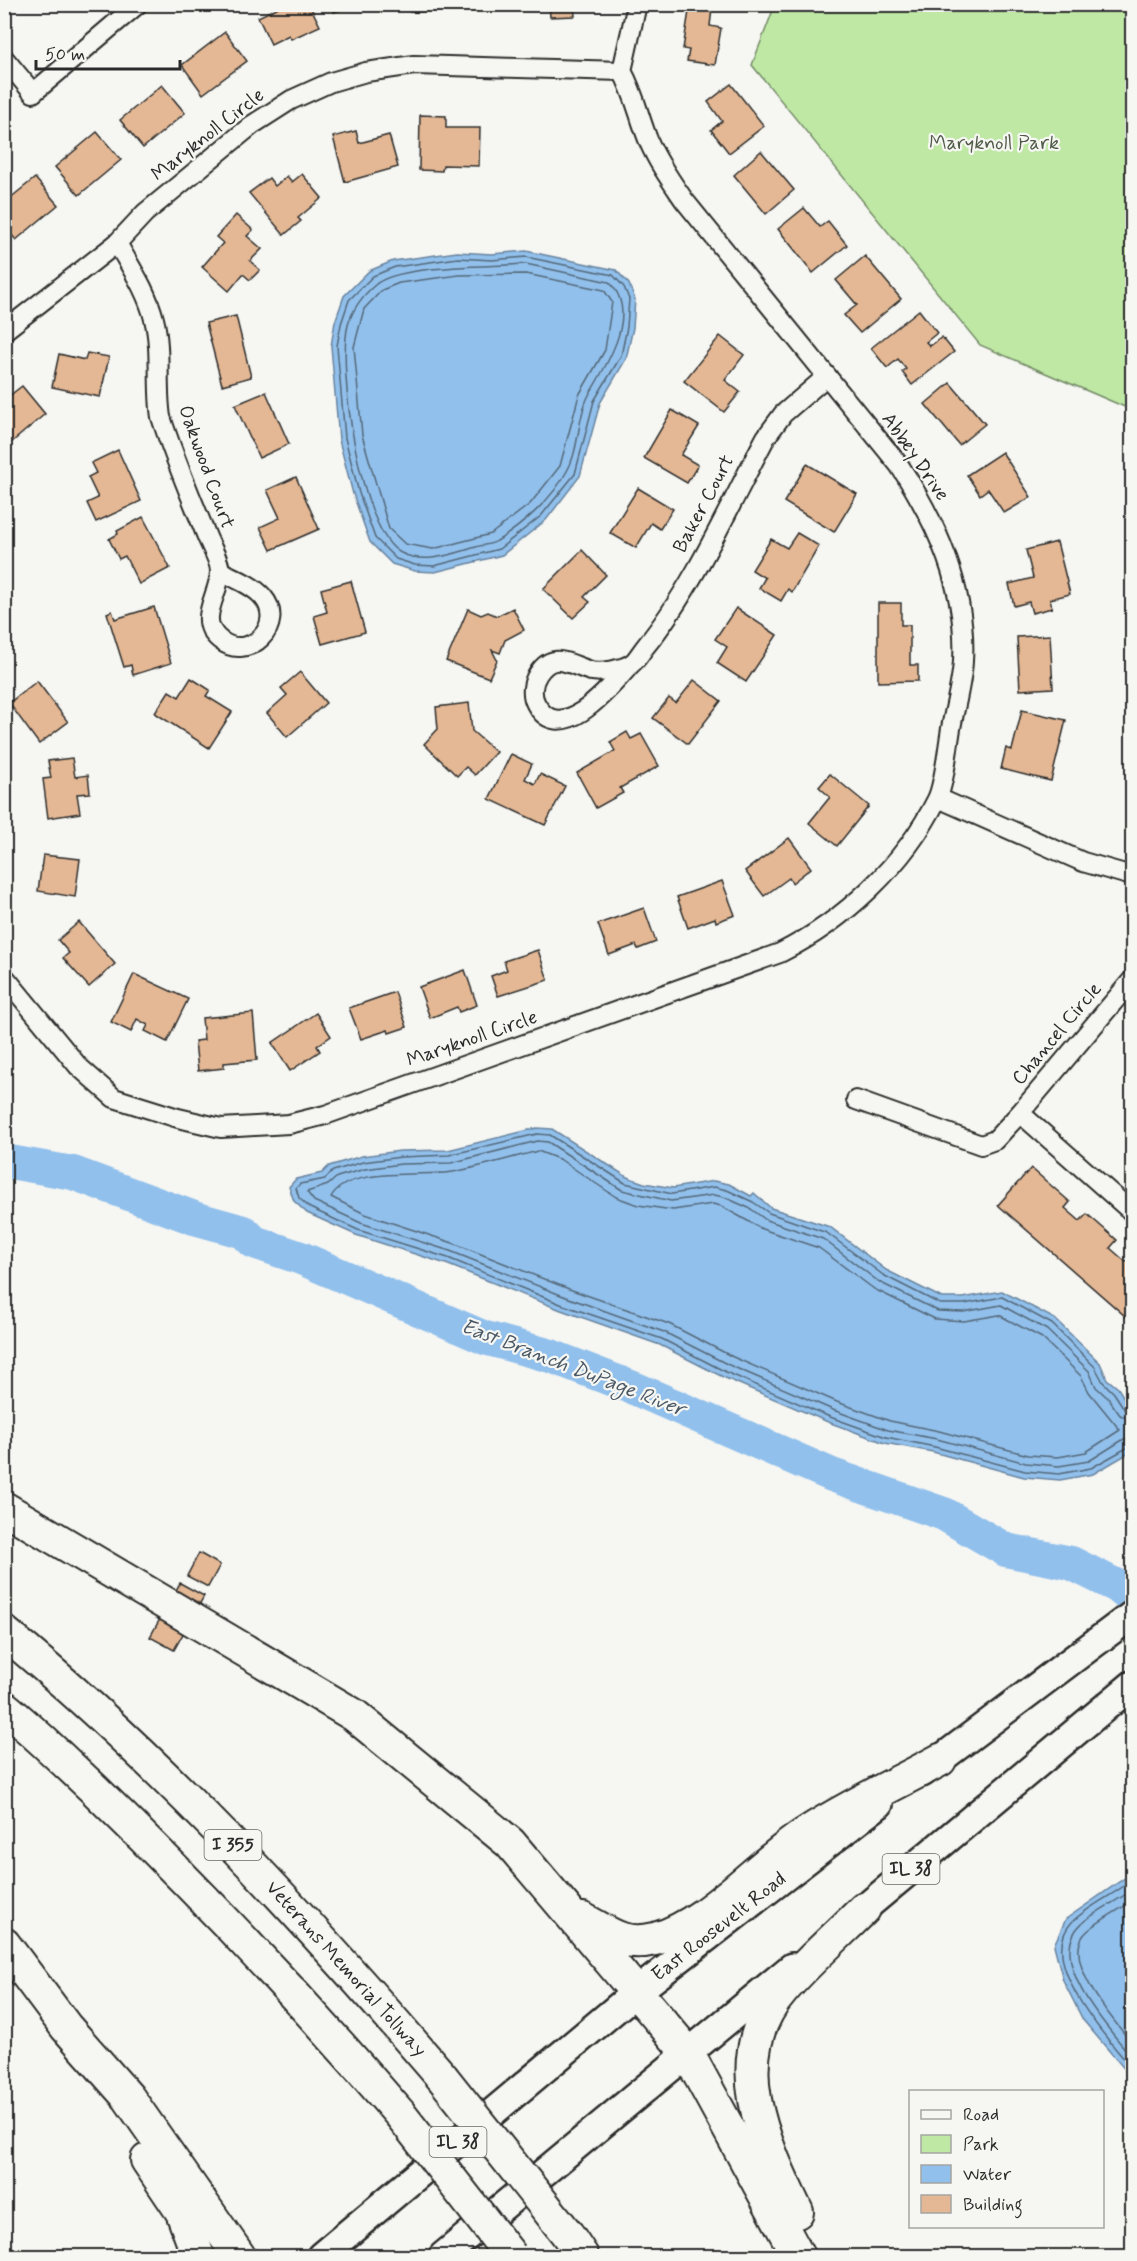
<svg xmlns="http://www.w3.org/2000/svg" width="1137" height="2261" font-family="Mynerve,sans-serif">
<style>
.green{fill:#bee8a4;stroke:#748a68;stroke-width:1.5}
.water{fill:#91c0ec;stroke:#68849f;stroke-width:1.5}
.lines{fill:none;stroke-linecap:round;stroke-linejoin:round}
.shore{stroke:#546778;stroke-width:1.5}
.river{stroke:#91c0ec;stroke-width:34}
.building{fill:#e4b894;stroke:#2b2b2b;stroke-width:1.5}
.street-casing{stroke:#2b2b2b;stroke-width:22}
.primary-casing{stroke:#2b2b2b;stroke-width:32}
.highway-casing{stroke:#2b2b2b;stroke-width:36}
.street{stroke:#f6f6f2;stroke-width:18}
.primary{stroke:#f6f6f2;stroke-width:27}
.highway{stroke:#f6f6f2;stroke-width:32}
.highway-bridge-casing{stroke:#2b2b2b;stroke-width:36;stroke-linecap:butt}
.highway-bridge{stroke:#f6f6f2;stroke-width:32}
.labels{text-anchor:middle;dominant-baseline:central;stroke-width:4.5;stroke-linejoin:round;paint-order:stroke}
.shield{fill:#f6f6f2;stroke:#686867;stroke-width:1.5}
.shield-label{font-size:18px;font-weight:bold;fill:#2b2b2b}
.street-label{font-size:20px;fill:#2b2b2b;stroke:#f6f6f2}
.park-label{font-size:20px;fill:#505a49;stroke:#f6f6f2}
.water-label{font-size:21px;font-style:italic;fill:#4a5865;stroke:#f6f6f2}
</style>
<rect width="100%" height="100%" fill="#f6f6f2"/>
<filter id="ink" filterUnits="userSpaceOnUse"><feTurbulence type="fractalNoise" baseFrequency=".0167" numOctaves="2"/><feDisplacementMap in="SourceGraphic" scale="12" xChannelSelector="R" yChannelSelector="G"/><feConvolveMatrix kernelMatrix="1 2 1 2 8 2 1 2 1" color-interpolation-filters="sRGB"/></filter>
<g filter="url(#ink)">
<polygon class="green" points="775,5 1132,5 1132,410 980,345 752,65"/>
<g class="water">
<polygon points="526,251 616,270 629,284 635,299 633,328 626,359 600,403 580,476 546,520 502,555 435,572 415,571 392,564 370,542 353,494 339,440 331,346 335,322 344,296 369,271 393,261 457,252 492,254"/>
<polygon points="537,1128 552,1129 627,1177 644,1183 673,1188 714,1181 729,1184 751,1196 754,1193 771,1208 830,1227 886,1270 942,1298 963,1298 1002,1291 1055,1319 1100,1363 1107,1379 1118,1388 1132,1411 1132,1446 1129,1453 1093,1474 1060,1480 1024,1477 933,1452 885,1443 828,1422 723,1377 660,1345 561,1310 446,1264 356,1235 307,1213 294,1201 289,1187 296,1179 322,1173 329,1166 362,1156 400,1151 448,1150"/>
<polygon points="1132,1873 1132,2078 1083,2020 1063,1980 1054,1945 1066,1919"/>
</g>
<g class="lines">
<g class="shore">
<polygon points="526,257 613,275 624,287 629,299 627,327 621,356 594,401 575,474 541,516 499,549 434,566 415,565 396,559 375,538 359,493 345,438 337,346 341,324 349,300 373,276 395,267 458,258 492,260"/>
<path d="M526 264 609 282C640 312 608 363 590 393 577 416 580 448 567 471 553 498 523 525 497 541 491 545 482 545 476 547 452 554 425 565 401 553 360 532 337 367 348 325 353 308 362 296 375 285 398 264 493 267 526 264Z"/>
<polygon points="526,274 604,290 612,302 605,350 579,395 560,466 530,504 491,534 433,549 405,544 389,529 362,435 354,347 364,309 382,290 399,283 459,275"/>
<path d="M538 1151 561 1160 616 1197 638 1205 673 1210 713 1204 721 1206 762 1229 819 1248 874 1289 935 1319 964 1321 999 1315 1042 1338 1081 1376 1089 1392 1120 1430 1086 1452 1058 1457 1028 1455 939 1431 890 1421 837 1402 733 1357 669 1324 569 1289 453 1243 365 1214 331 1197C348 1166 423 1177 453 1172 481 1167 510 1158 538 1151Z"/>
<polyline points="1132,1413 1125,1410 1114,1393 1103,1382 1095,1367 1052,1324 1002,1297 964,1304 940,1304 883,1275 827,1233 769,1213 753,1202 727,1190 714,1187 672,1194 625,1183 550,1135 537,1134 449,1155 401,1157 363,1162 333,1171 325,1179 300,1184 296,1188 299,1198 310,1208 358,1230 448,1258 563,1305 662,1339 726,1372 830,1417 886,1437 935,1447 1025,1471 1059,1474 1091,1468 1132,1445"/>
<polyline points="1132,1420 1120,1415 1108,1398 1096,1387 1089,1371 1047,1330 1001,1305 963,1312 938,1311 879,1282 823,1239 766,1220 751,1209 724,1197 714,1195 671,1201 622,1190 548,1142 537,1141 451,1163 401,1164 365,1169 337,1177 328,1185 307,1192 314,1201 361,1223 450,1251 566,1297 664,1332 729,1365 833,1410 888,1430 937,1439 1026,1463 1059,1466 1089,1461 1124,1439 1132,1437"/>
<path d="M1132 1880C1114 1895 1088 1906 1072 1922 1035 1961 1108 2040 1132 2068"/>
<path d="M1132 1890C1118 1901 1085 1916 1076 1930 1051 1968 1109 2029 1132 2057"/>
<path d="M1132 1901C1120 1910 1091 1924 1083 1936 1064 1965 1115 2022 1132 2043"/>
</g>
<polyline class="river" points="4,1161 73,1173 194,1218 244,1232 254,1242 301,1258 485,1338 551,1356 636,1389 832,1475 944,1514 1006,1550 1071,1563 1117,1586 1132,1598"/>
</g>
<g class="building">
<polygon points="285,4 309,4 320,26 291,39 289,35 271,44 258,17"/>
<polygon points="331,4 359,4 334,12"/>
<polygon points="410,4 438,4 435,5 435,11 410,12"/>
<polygon points="549,4 574,4 575,16 550,17"/>
<polygon points="690,5 712,9 710,26 721,28 715,65 687,61 689,50 683,49"/>
<polygon points="225,32 247,61 203,94 182,65"/>
<polygon points="731,84 764,126 729,153 711,130 722,121 708,102"/>
<polygon points="162,85 185,113 143,148 120,120"/>
<polygon points="420,115 446,116 446,128 480,128 479,166 443,165 442,171 419,170"/>
<polygon points="356,131 359,143 389,135 398,167 345,182 333,137"/>
<polygon points="97,132 121,160 79,195 55,167"/>
<polygon points="761,151 794,190 766,214 734,175"/>
<polygon points="302,174 322,198 298,218 301,221 284,235 249,193 269,178 275,186 287,176 292,182"/>
<polygon points="35,178 58,205 16,240 4,226 4,203"/>
<polygon points="804,208 820,227 828,221 847,245 813,273 778,229"/>
<polygon points="236,215 253,230 247,236 262,249 250,261 260,270 250,280 243,274 229,291 202,267 223,243 216,237"/>
<polygon points="865,256 901,299 860,333 844,315 857,305 836,280"/>
<polygon points="919,310 937,333 926,342 930,346 942,337 954,352 912,385 902,372 906,369 898,359 887,368 871,348"/>
<polygon points="236,316 251,377 222,385 206,323"/>
<polygon points="720,336 744,355 725,380 740,392 724,412 684,381"/>
<polygon points="87,353 109,357 100,397 52,387 59,354 85,360"/>
<polygon points="950,383 985,424 959,445 925,404"/>
<polygon points="22,386 45,414 5,448 4,400"/>
<polygon points="266,392 289,444 259,458 235,405"/>
<polygon points="672,410 699,426 681,455 698,465 687,483 644,458"/>
<polygon points="118,450 141,501 96,522 87,503 98,498 88,477 96,473 91,463"/>
<polygon points="1002,452 1031,497 1004,513 988,489 980,495 967,475"/>
<polygon points="807,464 857,494 834,532 784,502"/>
<polygon points="296,477 319,529 271,550 260,527 280,518 267,490"/>
<polygon points="638,488 673,509 660,529 651,523 636,548 610,533"/>
<polygon points="143,517 170,568 139,584 125,556 119,559 109,539 118,534 117,531"/>
<polygon points="797,533 819,546 792,592 788,589 781,601 759,588 765,578 752,570 771,539 787,548"/>
<polygon points="1057,542 1070,594 1050,599 1052,608 1032,613 1029,602 1014,606 1009,584 1033,578 1026,550"/>
<polygon points="582,550 606,575 584,597 590,602 573,618 543,589"/>
<polygon points="351,581 365,632 322,644 314,616 327,612 321,589"/>
<polygon points="878,603 901,603 901,625 910,625 910,665 918,665 918,681 878,682"/>
<polygon points="154,607 171,663 133,675 131,665 124,667 107,613 112,611 115,619"/>
<polygon points="513,608 524,630 505,640 500,653 492,650 497,660 489,678 446,661 468,609 481,615 488,612 497,616"/>
<polygon points="736,608 777,635 746,682 717,663 727,647 715,639"/>
<polygon points="1050,635 1053,688 1020,690 1017,637"/>
<polygon points="300,672 326,703 287,737 267,713 287,695 281,688"/>
<polygon points="191,678 210,690 206,696 232,712 209,748 155,713 169,691 179,697"/>
<polygon points="694,680 721,701 688,744 653,718 669,698 676,703"/>
<polygon points="37,681 68,722 39,744 9,703"/>
<polygon points="469,703 472,731 496,752 475,775 466,767 457,776 424,744 438,729 436,707"/>
<polygon points="1022,710 1066,720 1051,781 1001,769 1006,748 1012,750"/>
<polygon points="627,732 631,739 641,734 659,766 620,788 623,793 596,808 577,773 615,751 610,742"/>
<polygon points="511,754 532,764 525,779 535,784 540,774 565,786 545,825 489,799"/>
<polygon points="72,758 75,777 88,775 90,793 77,794 80,813 48,818 43,779 51,778 48,761"/>
<polygon points="830,774 869,806 837,846 809,823 830,797 819,787"/>
<polygon points="789,838 811,868 792,883 789,878 764,896 745,871"/>
<polygon points="43,855 80,859 75,897 38,891"/>
<polygon points="722,881 735,915 716,922 715,918 688,928 677,897"/>
<polygon points="644,908 656,942 638,949 636,945 609,955 598,924"/>
<polygon points="79,922 115,964 89,987 63,958 69,953 58,940"/>
<polygon points="538,950 548,980 498,996 491,976 507,970 504,961"/>
<polygon points="465,970 477,1005 459,1012 457,1007 430,1018 419,987"/>
<polygon points="134,974 188,999 167,1042 145,1031 148,1025 137,1019 131,1032 111,1022"/>
<polygon points="395,992 407,1027 389,1033 388,1030 361,1039 349,1008"/>
<polygon points="253,1013 257,1060 224,1063 224,1068 198,1071 195,1041 204,1040 202,1018"/>
<polygon points="316,1013 331,1036 317,1046 320,1051 290,1071 272,1043"/>
<polygon points="1031,1168 1070,1202 1065,1208 1080,1221 1087,1214 1117,1240 1110,1248 1126,1262 1132,1255 1132,1322 998,1205"/>
<polygon points="199,1553 220,1565 208,1587 187,1576"/>
<polygon points="180,1583 204,1596 174,1650 150,1637"/>
</g>
<g class="lines">
<g class="street-casing">
<g id="street">
<polyline points="4,58 33,93 138,4"/>
<path d="M117 243C131 268 147 291 154 319 162 350 156 385 161 417 174 458 191 497 207 537 211 547 220 561 220 571 220 595 195 620 220 640 248 663 287 625 263 597 253 585 234 578 220 571"/>
<polyline points="4,331 117,243 145,213 252,125 291,100 331,82 366,72 414,65 622,71"/>
<path d="M632 663C614 683 561 750 536 704 531 695 532 683 538 674 554 649 571 666 591 671 602 673 621 670 631 664 636 661 641 652 645 647 694 587 730 504 766 437L783 414 827 376"/>
<polyline points="938,798 1083,862 1132,876"/>
<path d="M4 976 78 1066 114 1098 178 1118 221 1128 289 1124 325 1115 780 953C844 921 905 864 937 799 945 783 948 743 952 723 956 703 962 681 963 661 967 589 937 523 899 465L684 200C671 181 658 163 649 142 639 118 635 94 622 71L637 4"/>
<polyline points="1132,980 1020,1113 1132,1212"/>
<polyline points="856,1100 981,1145 995,1140 1020,1113"/>
</g>
</g>
<g class="primary-casing">
<g id="primary">
<polyline points="922,1773 1132,1615"/>
<polyline points="848,1922 1132,1685"/>
<polyline points="321,2256 635,1993 879,1804"/>
<polyline points="443,2256 792,1967"/>
</g>
</g>
<g class="highway-casing">
<g id="highway">
<polyline points="4,1508 354,1715 510,1843 687,2052 798,2256"/>
<path d="M4 1632C166 1765 306 1919 442 2077"/>
<path d="M4 1707C36 1733 65 1762 95 1790 202 1894 303 2001 400 2114"/>
<path d="M583 1919C609 1933 623 1947 655 1939 708 1925 761 1861 808 1832 850 1805 896 1784 940 1760"/>
<polyline points="4,1944 66,2027 128,2097 239,2256"/>
<polyline points="147,2160 182,2212 198,2256"/>
<path d="M797 2212C764 2143 723 2057 783 1990 808 1961 837 1936 864 1909"/>
<polyline points="568,2235 582,2256"/>
</g>
</g>
<use href="#street" class="street"/>
<use href="#primary" class="primary"/>
<use href="#highway" class="highway"/>
<g class="highway-bridge-casing">
<g id="highway-bridge">
<polyline points="442,2077 568,2235"/>
<polyline points="400,2114 511,2256"/>
</g>
</g>
<use href="#highway-bridge" class="highway-bridge"/>
</g>
</g>
<g class="labels">
<g class="shield">
<rect x="204.5" y="1830" width="57" height="30" rx="4.5"/>
<rect x="882.5" y="1854" width="57" height="30" rx="4.5"/>
<rect x="429.5" y="2127" width="57" height="30" rx="4.5"/>
</g>
<g class="shield-label">
<text x="233" y="1845">I 355</text>
<text x="911" y="1869">IL 38</text>
<text x="458" y="2142">IL 38</text>
</g>
<g class="street-label">
<text transform="translate(208 135) rotate(-38)">Maryknoll Circle</text>
<text transform="translate(915 457) rotate(55)">Abbey Drive</text>
<text transform="translate(206 467) rotate(70)">Oakwood Court</text>
<text transform="translate(704 504) rotate(-62)">Baker Court</text>
<text transform="translate(1057 1034) rotate(-50)">Chancel Circle</text>
<text transform="translate(472 1039) rotate(-19)">Maryknoll Circle</text>
<text transform="translate(719 1927) rotate(-38)">East Roosevelt Road</text>
<text transform="translate(346 1969) rotate(48)">Veterans Memorial Tollway</text>
</g>
<g class="park-label">
<text x="994" y="143">Maryknoll Park</text>
</g>
<g class="water-label">
<text transform="translate(573 1368) rotate(21)">East Branch DuPage River</text>
</g>
</g>
<rect width="1137" height="2261" fill="none" stroke="#f6f6f2" stroke-width="24"/>
<rect x="12" y="12" width="1113" height="2237" fill="none" stroke="#2b2b2b" stroke-width="2" filter="url(#ink)"/>
<rect x="909" y="2090" width="195" height="138" fill="#f6f6f2" stroke="#a5a5a2" stroke-width="1.5"/>
<rect x="921" y="2110" width="30" height="9" fill="#f6f6f2" stroke="#a5a5a2" stroke-width="1.5"/>
<text x="963" y="2120" font-size="18" fill="#2b2b2b">Road</text>
<rect x="921" y="2135" width="30" height="18" fill="#bee8a4" stroke="#a5a5a2" stroke-width="1.5"/>
<text x="963" y="2150" font-size="18" fill="#2b2b2b">Park</text>
<rect x="921" y="2165" width="30" height="18" fill="#91c0ec" stroke="#a5a5a2" stroke-width="1.5"/>
<text x="963" y="2180" font-size="18" fill="#2b2b2b">Water</text>
<rect x="921" y="2195" width="30" height="18" fill="#e4b894" stroke="#a5a5a2" stroke-width="1.5"/>
<text x="963" y="2210" font-size="18" fill="#2b2b2b">Building</text>
<path d="M36 60v9h144v-9" fill="none" stroke="#2b2b2b" stroke-width="3"/>
<text x="45" y="60" font-size="18" fill="#2b2b2b" stroke="#f6f6f2" stroke-width="4.5" paint-order="stroke">50 m</text>
</svg>
